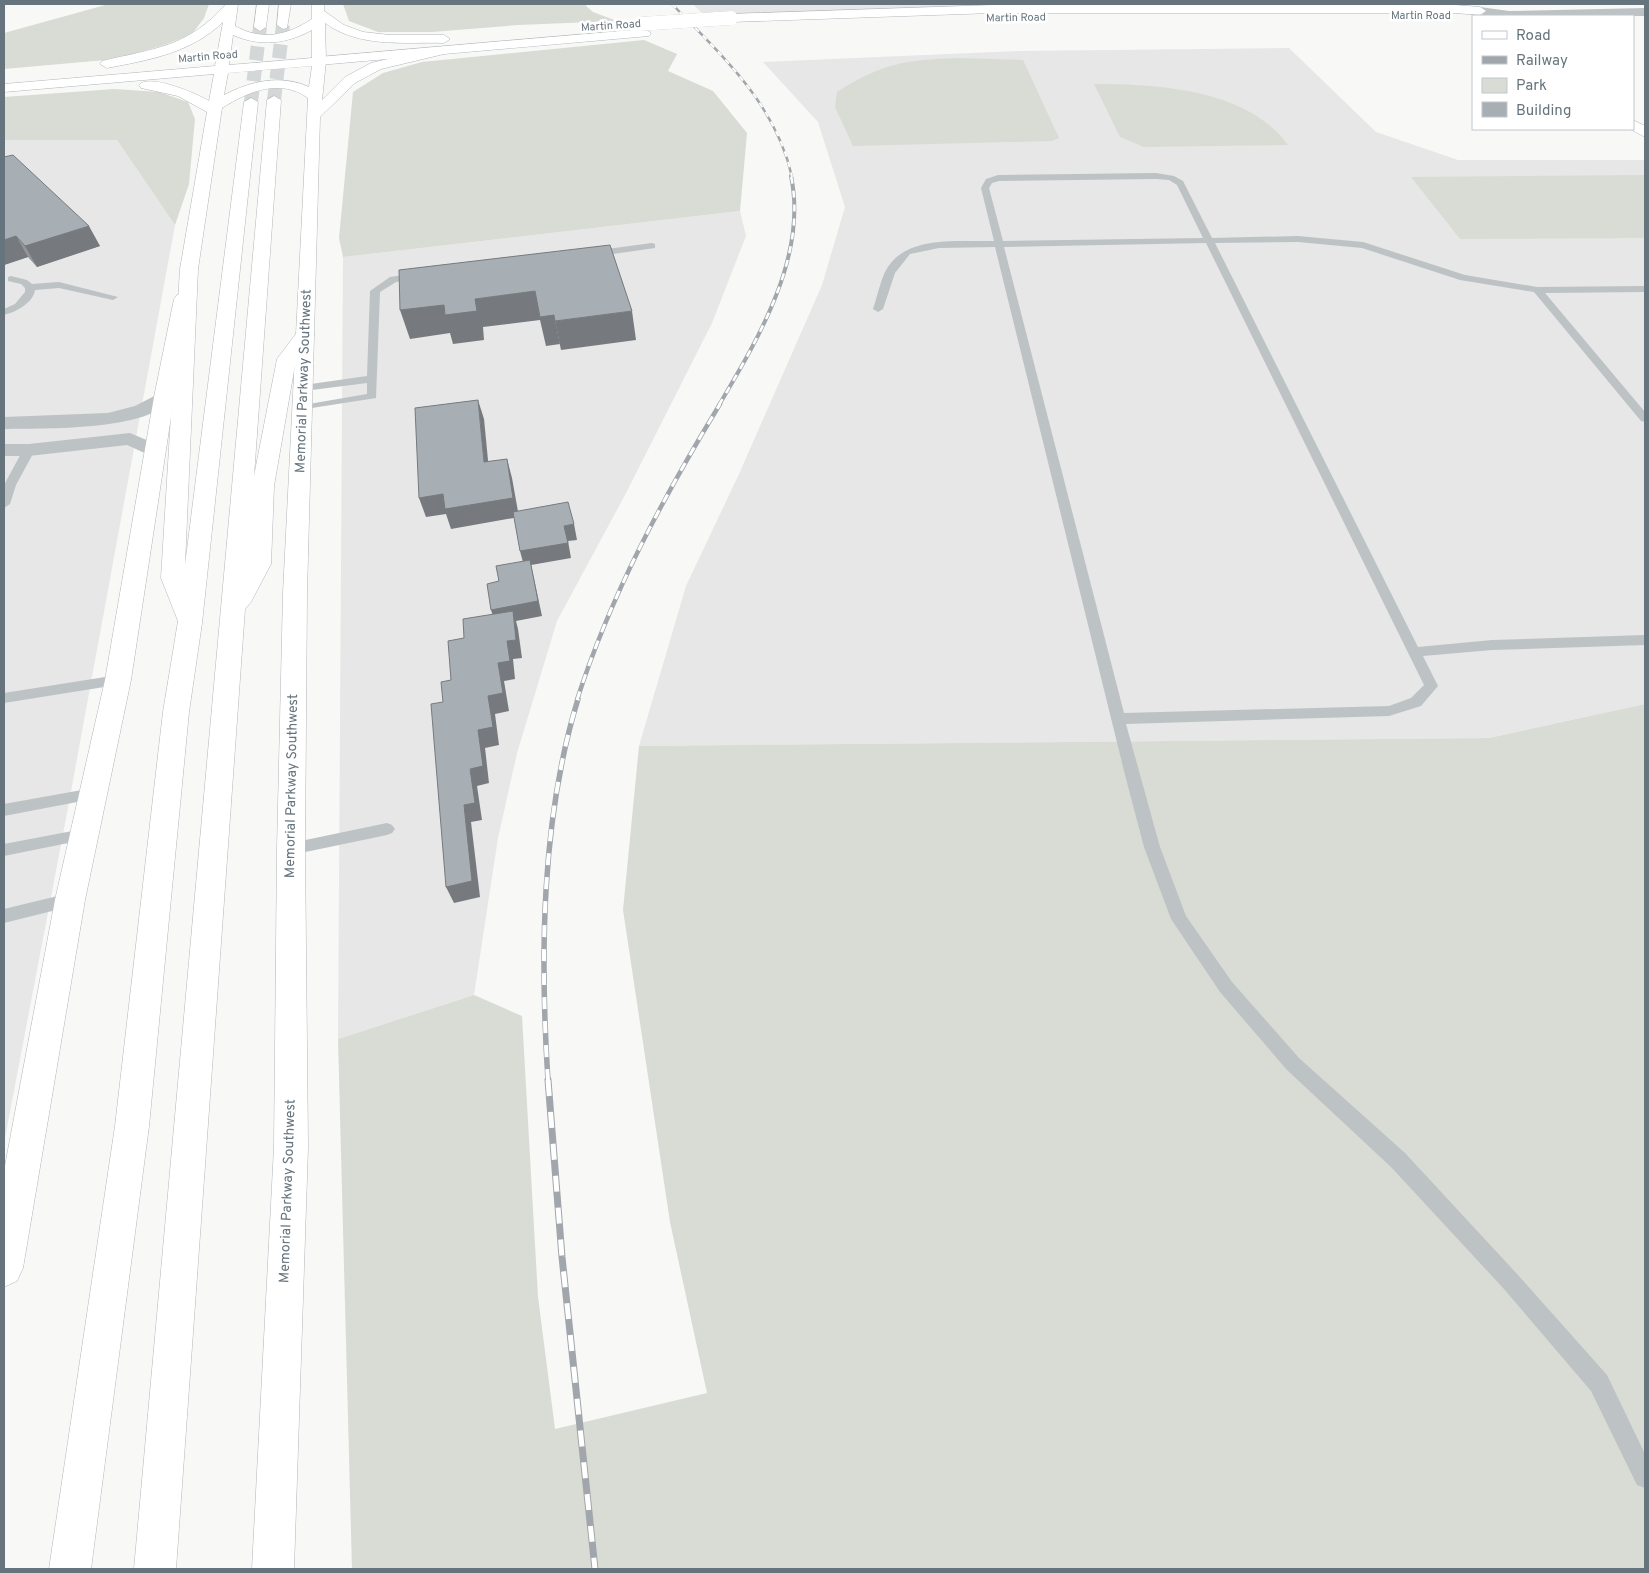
<svg xmlns="http://www.w3.org/2000/svg" width="1649" height="1573" font-family="Overpass,sans-serif">
<style>
.built{fill:#e6e7e6}
.green{fill:#d8dcd5}
.lines{fill:none;stroke-linecap:round;stroke-linejoin:round}
.highway-tunnel{stroke:#d4d7d8;stroke-width:14;stroke-dasharray:14 7;stroke-linecap:butt}
.secondary-casing{stroke:#b0b6ba;stroke-width:1}
.primary-casing{stroke:#b1b6b9;stroke-width:1}
.highway-casing{stroke:#b3b7ba;stroke-width:1}
.lane{fill:#bdc2c5;fill-rule:evenodd}
.street{fill:#bdc2c5;fill-rule:evenodd}
.secondary{fill:#fff;fill-rule:evenodd}
.primary{fill:#fff;fill-rule:evenodd}
.highway{fill:#fff;fill-rule:evenodd}
.rail-far4-casing{stroke:#a0a6ab;stroke-width:2.5}
.rail-far3-casing{stroke:#a0a6ab;stroke-width:4}
.rail-far2-casing{stroke:#a0a6ab;stroke-width:4.5}
.rail-far1-casing{stroke:#a0a6ab;stroke-width:5.5}
.rail-casing{stroke:#a0a6ab;stroke-width:7}
.rail-far4{stroke:#fff;stroke-width:2;stroke-dasharray:5.5;stroke-linecap:butt}
.rail-far3{stroke:#fff;stroke-width:2.5;stroke-dasharray:7;stroke-linecap:butt}
.rail-far2{stroke:#fff;stroke-width:3;stroke-dasharray:9;stroke-linecap:butt}
.rail-far1{stroke:#fff;stroke-width:4;stroke-dasharray:12;stroke-linecap:butt}
.rail{stroke:#fff;stroke-width:5;stroke-dasharray:16;stroke-linecap:butt}
.secondary-bridge-casing{stroke:#b0b6ba;stroke-width:14;stroke-linecap:butt}
.secondary-bridge{stroke:#fff;stroke-width:14}
.wall{fill:#90969b}
.shaded-wall{fill:#767a7e}
.building{fill:#a8afb4;stroke:#767a7e}
.labels{text-anchor:middle;dominant-baseline:central;stroke-width:5;stroke-linejoin:round;paint-order:stroke}
.far-street-label{font-size:11px;fill:#66747d;stroke:#fff}
.street-label{font-size:14px;fill:#66747d;stroke:#fff}
</style>
<rect width="100%" height="100%" fill="#f8f8f6"/>
<g class="built">
<polygon points="693,4 1412,4 1400,6 1077,6 703,14"/>
<polygon points="1289,48 1376,132 1458,160 1645,160 1645,704 1489,738 639,746 686,586 739,474 822,285 845,207 818,122 763,62 1018,51"/>
<polygon points="4,140 117,140 175,225 67,813 4,1143"/>
<polygon points="740,211 746,236 712,323 625,495 557,621 517,753 498,838 474,995 338,1039 343,257"/>
</g>
<g class="green">
<polygon points="109,4 209,4 204,18 192,34 164,45 117,59 4,69 4,33"/>
<polygon points="343,4 587,4 586,6 593,12 617,21 518,25 432,32 378,32 349,21"/>
<polygon points="644,40 677,54 668,71 713,91 747,133 740,211 343,257 339,238 353,92 383,73 422,62"/>
<path d="M958 58 1023 60 1059 138 1052 141 853 146 835 107 837 92C882 63 906 60 958 58Z"/>
<path d="M1094 84C1157 84 1248 89 1288 145L1144 147 1120 137Z"/>
<polygon points="114,89 159,92 188,102 195,119 189,184 175,225 117,140 4,140 4,97"/>
<polygon points="1645,175 1645,238 1460,239 1411,177"/>
<polygon points="1645,704 1645,1569 352,1569 338,1039 474,995 522,1016 538,1297 555,1429 707,1393 670,1222 623,910 639,746 1489,738"/>
</g>
<g class="lines">
<g class="highway-tunnel">
<polyline points="274,100 283,25"/>
<polyline points="251,102 260,27"/>
</g>
<g class="secondary-casing">
<g id="secondary">
<polygon points="993,5 1455,5 1480,7 1486,11 1480,15 1455,13 993,13 731,22 725,18 731,14"/>
<polygon points="645,29 651,33 649,36 319,65 312,61 319,57"/>
<polygon points="1633,120 1645,126 1645,137 1630,129 1633,129"/>
<polygon points="183,294 189,295 192,299 174,397 131,680 85,900 23,1268 17,1281 4,1287 4,1171 55,900 105,680 154,397 174,299 177,295"/>
<polygon points="305,329 312,331 314,335 307,593 305,849 308,1147 294,1569 252,1569 274,1147 277,849 283,593 296,335 298,331"/>
</g>
</g>
<g class="primary-casing">
<path id="primary" d="M226 4H238L235 26C262 41 286 36 312 19V4H324V11L344 25 363 32 390 35H444L450 39 444 43C404 42 359 48 325 23L326 61 322 100 345 77 371 63 439 47 445 51 444 54 381 69 355 83 320 117 314 335 312 339H298L296 335 308 98C280 78 249 91 222 108L198 269 195 273H183L180 269 207 112 178 96 141 88 139 85C149 73 198 94 209 101L214 74 4 92V84L215 66 223 22C191 53 149 60 107 68L100 64 102 61C153 49 189 47 226 4ZM312 30V58L229 65 233 35C260 47 287 44 312 30ZM312 66 309 87C281 74 251 81 224 95L228 73Z"/>
</g>
<g class="highway-casing">
<g id="highway">
<polygon points="257,4 269,4 266,27 260,31 254,27"/>
<polygon points="279,4 291,4 287,28 283,29 277,25"/>
<polygon points="274,96 281,100 254,476 277,359 298,331 312,331 314,335 296,359 274,486 271,564 251,602 245,609 176,1569 134,1569 267,100"/>
<polygon points="251,98 258,102 202,623 189,712 149,1126 91,1569 49,1569 115,1126 163,712 178,621 161,578 180,269 183,265 195,265 198,269 185,565 244,102"/>
</g>
</g>
<g class="lane">
<path d="M1156 173 1174 176 1183 181 1212 238 1298 236 1363 242 1465 275 1537 287 1645 286V292L1545 293 1645 412V422L1641 421 1534 292 1460 280 1362 248 1298 242 1215 243 1418 647 1492 640 1645 635V645L1492 650 1423 656 1438 686 1421 706 1389 716 1126 724 1160 847 1186 916 1232 982 1299 1058 1405 1153 1518 1275 1607 1375 1645 1454V1488L1637 1485 1591 1391 1504 1289 1391 1167 1287 1070 1220 992 1171 919 1144 847 1125 775 995 247 939 248 910 254 895 273 883 309 878 312 873 309C877 297 880 283 885 272 904 234 958 242 994 241L981 188 986 179 998 175ZM1156 179 1169 180 1177 185 1203 238 1003 241 989 188 992 183 999 181ZM1206 243 1424 685 1411 698 1389 706 1124 713 1004 247Z"/>
<polygon points="652,243 655,244 655,248 592,257 587,254 592,251"/>
<polygon points="418,273 421,274 421,278 396,282 380,292 376,398 299,410 299,406 303,405 367,394 367,383 304,391 299,388 304,385 367,376 370,291 390,277"/>
<path d="M11 276 27 280 32 284 59 282 118 297 113 300 59 288 35 290C33 303 16 312 4 315V309L15 304 25 292V288L21 284 8 281V277Z"/>
<polygon points="29,447 35,450 16,485 10,504 4,508 4,485 23,450"/>
<polygon points="118,675 123,676 125,680 123,684 4,703 4,693"/>
<polygon points="93,788 98,790 101,794 98,798 4,816 4,804"/>
<polygon points="387,823 392,825 395,829 392,833 387,835 291,855 285,854 283,849 285,844 291,843"/>
<polygon points="83,829 88,831 91,835 88,839 4,856 4,844"/>
<polygon points="70,893 76,895 78,900 76,905 4,923 4,909"/>
</g>
<g class="street">
<polygon points="1480,7 1509,11 1645,8 1645,16 1492,16 1476,14 1474,11"/>
<path d="M164 391 171 393 174 397C150 432 43 428 4 429V417L108 413 135 406Z"/>
<polygon points="130,433 163,447 166,451 163,455 156,457 149,455 127,445 29,456 4,456 4,444 29,444"/>
</g>
<use href="#secondary" class="secondary"/>
<use href="#primary" class="primary"/>
<use href="#highway" class="highway"/>
<g class="rail-far4-casing">
<path id="rail-far4" d="M672 4C722 56 776 104 792 177"/>
</g>
<g class="rail-far3-casing">
<path id="rail-far3" d="M719 405C758 339 808 256 791 176"/>
</g>
<g class="rail-far2-casing">
<path id="rail-far2" d="M577 700C611 594 663 498 720 404"/>
</g>
<g class="rail-far1-casing">
<path id="rail-far1" d="M548 1081C540 957 541 819 578 699"/>
</g>
<g class="rail-casing">
<polyline id="rail" points="548,1080 562,1257 595,1569"/>
</g>
<use href="#rail-far4" class="rail-far4"/>
<use href="#rail-far3" class="rail-far3"/>
<use href="#rail-far2" class="rail-far2"/>
<use href="#rail-far1" class="rail-far1"/>
<use href="#rail" class="rail"/>
<g class="secondary-bridge-casing">
<polyline id="secondary-bridge" points="639,24 731,18"/>
</g>
<use href="#secondary-bridge" class="secondary-bridge"/>
</g>
<polygon class="wall" points="4,157 100,246 37,267 28,257 4,265"/>
<g class="shaded-wall">
<polygon points="89,226 100,246 37,267 25,246"/>
<polygon points="16,236 28,257 4,265 4,240"/>
<polygon points="535,291 554,315 560,344 546,346 540,320 483,327 484,340 453,344 450,333 410,339 400,310 475,299"/>
<polygon points="632,311 636,340 561,350 555,321"/>
<polygon points="478,400 484,419 490,481 484,462"/>
<polygon points="507,459 512,478 519,517 451,529 446,514 426,517 419,498"/>
<polygon points="574,524 577,540 568,541 571,558 531,565 542,616 516,621 518,629 522,658 513,659 515,679 504,681 509,711 495,714 499,745 485,748 489,783 477,786 482,820 471,822 480,897 454,903 446,887 464,805 478,730 498,663 496,625 491,610 524,566 520,551 564,526"/>
</g>
<g class="building">
<polygon points="13,155 89,226 25,246 16,236 4,240 4,157"/>
<polygon points="610,245 632,311 555,321 554,315 540,317 535,291 475,299 477,311 445,315 444,305 400,310 399,270"/>
<polygon points="478,400 484,462 507,459 513,498 445,509 443,494 419,498 415,408"/>
<polygon points="568,502 574,524 564,526 568,543 520,551 513,512"/>
<polygon points="530,560 538,601 491,610 487,584 499,581 496,566"/>
<polygon points="513,611 516,640 507,641 510,661 498,663 503,693 488,696 493,727 478,730 483,766 470,769 475,803 464,805 472,881 446,887 431,704 443,702 441,682 451,680 448,641 464,638 463,619"/>
</g>
<g class="labels">
<g class="far-street-label">
<text x="1421" y="16">Martin Road</text>
<text transform="translate(1016 18) rotate(-1)">Martin Road</text>
<text transform="translate(611 26) rotate(-4)">Martin Road</text>
<text transform="translate(208 57) rotate(-5)">Martin Road</text>
</g>
<g class="street-label">
<text transform="translate(304 381) rotate(-88)">Memorial Parkway Southwest</text>
<text transform="translate(292 786) rotate(-89)">Memorial Parkway Southwest</text>
<text transform="translate(288 1191) rotate(-88)">Memorial Parkway Southwest</text>
</g>
</g>
<rect width="1649" height="1573" fill="none" stroke="#66747d" stroke-width="10"/>
<rect x="1472" y="15" width="162" height="115" fill="#ffffff" stroke="#c2c7cb"/>
<rect x="1482" y="31" width="25" height="8" fill="#ffffff" stroke="#c2c7cb"/>
<text x="1516" y="40" font-size="15" fill="#66747d">Road</text>
<rect x="1482" y="56" width="25" height="8" fill="#a0a6ab" stroke="#c2c7cb"/>
<text x="1516" y="65" font-size="15" fill="#66747d">Railway</text>
<rect x="1482" y="78" width="25" height="15" fill="#d8dcd5" stroke="#c2c7cb"/>
<text x="1516" y="90" font-size="15" fill="#66747d">Park</text>
<rect x="1482" y="102" width="25" height="15" fill="#a8afb4" stroke="#c2c7cb"/>
<text x="1516" y="115" font-size="15" fill="#66747d">Building</text>
</svg>
